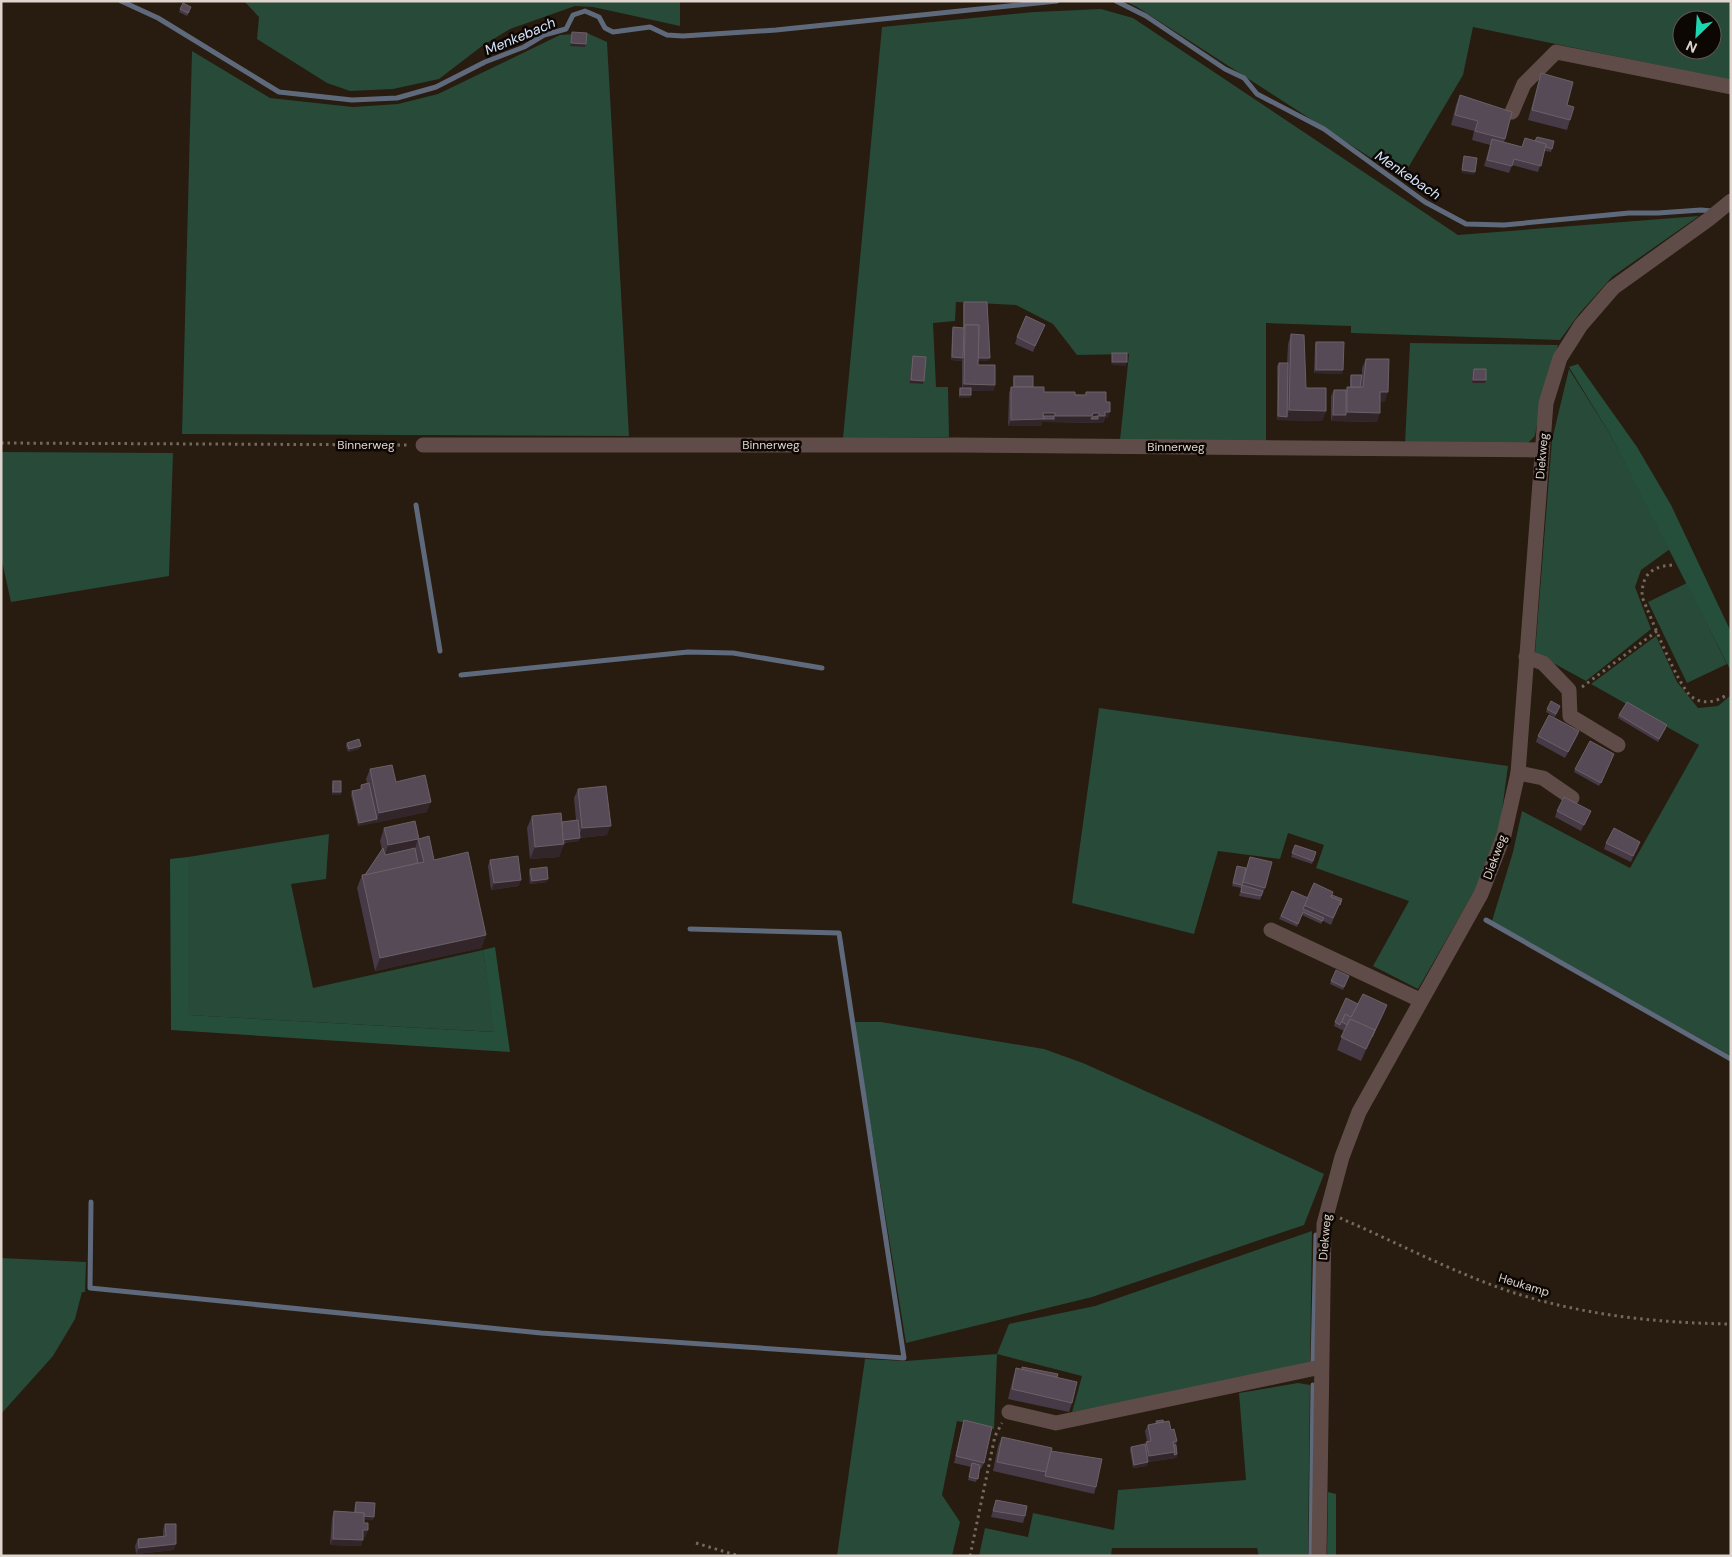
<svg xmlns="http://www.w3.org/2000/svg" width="1732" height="1557" font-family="'DM Sans',sans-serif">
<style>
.green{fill:#274a39;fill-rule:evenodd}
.forest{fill:#254f3b}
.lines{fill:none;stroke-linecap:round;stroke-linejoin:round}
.stream{stroke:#5e697c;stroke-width:5}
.path{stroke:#75695f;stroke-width:3;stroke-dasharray:2.5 4;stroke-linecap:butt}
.minor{stroke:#5f4c48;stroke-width:15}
.wall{fill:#463a47}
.shaded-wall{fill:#33262b}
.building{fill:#564a56;stroke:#6c6068}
.labels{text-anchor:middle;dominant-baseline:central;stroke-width:5;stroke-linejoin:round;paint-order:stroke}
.street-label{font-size:12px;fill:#dfd5ce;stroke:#0d0704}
.water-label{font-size:14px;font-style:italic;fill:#d5e4fc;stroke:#0d0704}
</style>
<rect width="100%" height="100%" fill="#281b0f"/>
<g class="green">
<polygon points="244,1 680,1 680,26 593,7 575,6 510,29 482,46 439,79 393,89 350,91 327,83 257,39 259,17"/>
<path d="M1125 1H1731V80L1473 27 1463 75 1402 178 1137 7ZM1682 20H1712V50H1682Z"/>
<polygon points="1101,9 1133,18 1458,235 1699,216 1612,277 1579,314 1560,340 1351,333 1351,326 1266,323 1266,442 1120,440 1129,354 1077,355 1053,324 1016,305 956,302 955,321 933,323 936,387 948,387 949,437 843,438 882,27 1034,12"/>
<polygon points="587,33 607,42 629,436 182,434 192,51 270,98 353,107 398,104 438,94 560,35"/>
<polygon points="1410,343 1558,345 1542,395 1535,436 1525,446 1405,444"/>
<polygon points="1569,369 1610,434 1670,549 1641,570 1635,587 1651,629 1586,681 1535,653 1552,440"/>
<polygon points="1,452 173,453 169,576 11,602 1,557"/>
<polygon points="1687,583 1727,664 1687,683 1648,602"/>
<polygon points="1656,636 1677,682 1698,708 1718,706 1731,695 1731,1056 1492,921 1513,852 1522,811 1630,868 1699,745 1591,684"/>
<polygon points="1099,708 1508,766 1499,833 1475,890 1418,989 1373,966 1409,901 1316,868 1324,845 1288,833 1280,859 1218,851 1194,934 1072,903"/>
<polygon points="329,834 326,879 291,884 313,988 483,950 495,1032 187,1015 188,857"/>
<polygon points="854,1022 881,1022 1044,1049 1083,1063 1201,1116 1324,1174 1304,1225 1092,1297 906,1343"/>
<polygon points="1312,1231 1310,1365 1072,1412 1082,1376 997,1354 994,1429 957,1421 942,1495 960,1522 952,1556 837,1556 865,1359 906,1361 997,1354 1009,1324 1095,1306"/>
<polygon points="1,1258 86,1262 85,1292 82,1292 75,1319 53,1356 1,1414"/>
<polygon points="1298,1383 1310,1385 1308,1556 1259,1556 1257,1548 1112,1548 1111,1556 979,1556 985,1528 1028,1537 1033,1513 1114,1530 1118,1490 1246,1480 1239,1393"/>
</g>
<g class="forest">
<polygon points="1578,364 1637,447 1671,505 1731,632 1731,671 1610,434 1569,367"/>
<polygon points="188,857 188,1015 494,1032 483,950 495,947 510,1052 171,1030 170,859"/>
<polygon points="1328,1492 1336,1494 1336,1556 1327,1556"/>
</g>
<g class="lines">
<g class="stream">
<polyline points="121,1 158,18 279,92 352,100 397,98 436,87 485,62 524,47 544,35 566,29 573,15 585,11 599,17 605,28 613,32 650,27 667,35 683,36 776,30 1057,1"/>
<polyline points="1116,1 1146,16 1225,69 1244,78 1257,94 1324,129 1425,202 1466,224 1504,225 1629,213 1658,213 1701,210 1712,211"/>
<polyline points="416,505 440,651"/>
<polyline points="461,675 688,652 733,653 822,668"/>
<polyline points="1486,920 1731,1059"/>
<polyline points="91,1202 90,1288 541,1333 904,1358 839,933 690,929"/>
<polyline points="1313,1363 1316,1235"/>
<polyline points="1311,1556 1313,1385"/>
</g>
<g class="path">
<polyline points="1,443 410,445"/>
<path d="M1672 565C1650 567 1642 575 1642 597 1651 617 1678 687 1692 697 1703 705 1715 702 1725 696"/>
<polyline points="1582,687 1657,631"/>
<path d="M1340 1218C1398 1243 1462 1277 1521 1295 1590 1316 1660 1323 1731 1324"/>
<polyline points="696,1543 739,1556"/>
<polyline points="970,1556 995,1436 1002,1423"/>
</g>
<g class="minor">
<polyline points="1512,112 1524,84 1556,52 1731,87"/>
<polyline points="423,445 956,445 1542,450"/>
<polyline points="1526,657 1543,663 1569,690 1570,716 1618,745"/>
<polyline points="1518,773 1543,778 1572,798"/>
<polyline points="1271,930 1420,1000"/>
<polyline points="1009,1412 1056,1423 1321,1367"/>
<polyline points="1319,1556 1324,1224 1342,1157 1359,1112 1481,894 1504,835 1518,773 1546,403 1560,358 1581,325 1613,288 1709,219 1731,201"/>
</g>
</g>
<g class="wall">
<polygon points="180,9 190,11 187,16 179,12"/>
<polygon points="1541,73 1567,105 1570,120 1567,130 1528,120 1538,83"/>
<polygon points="1460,95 1505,139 1504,142 1522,147 1525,138 1535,141 1554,141 1551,152 1545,151 1538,172 1512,165 1509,173 1484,166 1490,145 1472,140 1474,131 1451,125 1456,105"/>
<polygon points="964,302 988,361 978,361 978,365 995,385 993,391 971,391 970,398 959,398 959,391 960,388 962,388 962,361 951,360 952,331 953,327 963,328 963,305"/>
<polygon points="1042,331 1033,352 1015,344 1017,337"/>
<polygon points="1291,334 1306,388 1326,411 1322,421 1277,420 1277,366 1279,363 1287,363 1288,344"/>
<polygon points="1316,342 1342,374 1314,373 1315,345"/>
<polygon points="913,356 924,381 923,384 909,383 912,359"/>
<polygon points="1366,359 1385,402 1380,402 1377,422 1331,421 1331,396 1334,390 1346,390 1347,387 1350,387 1350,378 1351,375 1362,375 1362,368"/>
<polygon points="1474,369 1485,383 1472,383 1472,372"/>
<polygon points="1014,376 1044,392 1085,395 1086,392 1106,402 1108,418 1105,418 1103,423 1042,422 1041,426 1008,426 1009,393 1011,387 1013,387 1013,379"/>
<polygon points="1560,706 1555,717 1546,712 1547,709"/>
<polygon points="1619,715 1666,728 1658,742 1618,718"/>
<polygon points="1579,731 1577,737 1565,758 1536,742 1538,736"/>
<polygon points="347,743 359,749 348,752 346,746"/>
<polygon points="1613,757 1599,786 1574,772 1575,769"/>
<polygon points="370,769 396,782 427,812 358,826 351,795 352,791 360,790 360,788 361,785 367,783 366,779"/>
<polygon points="333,781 341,792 340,795 332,795 332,784"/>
<polygon points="578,789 607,835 580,838 579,841 564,843 559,857 530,859 527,828 532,816 562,822 576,820 574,798"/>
<polygon points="1557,811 1591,811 1581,831 1555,817"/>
<polygon points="384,828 419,839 434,860 486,935 481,948 375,971 357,888 362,875 365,875 382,850 380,841"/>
<polygon points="1640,842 1631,862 1604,849 1606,843"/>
<polygon points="1295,845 1316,852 1312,864 1291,857"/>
<polygon points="1250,857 1265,888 1260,900 1239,896 1241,888 1232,886 1236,869 1246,868"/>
<polygon points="490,860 519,886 491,890 488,866"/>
<polygon points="530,869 547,882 530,884 529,872"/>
<polygon points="1292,891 1308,898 1332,895 1342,899 1331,925 1323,921 1321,924 1302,915 1297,927 1279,919"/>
<polygon points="1349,976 1343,990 1330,984 1331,981"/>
<polygon points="1358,1004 1387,1005 1361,1061 1337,1050 1344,1031 1334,1026 1335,1022"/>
<polygon points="1016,1368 1057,1377 1072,1403 1069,1412 1008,1399 1013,1378"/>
<polygon points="964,1420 984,1463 981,1469 980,1469 976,1482 968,1480 971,1467 954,1463 962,1427"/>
<polygon points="1156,1421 1164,1422 1171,1430 1177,1441 1176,1445 1177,1454 1176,1458 1148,1462 1147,1466 1133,1468 1130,1450 1131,1447 1145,1445 1146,1442 1147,1441 1145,1431 1148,1425 1155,1423"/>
<polygon points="1002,1437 1051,1451 1096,1487 1094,1494 993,1471 998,1446"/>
<polygon points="996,1500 1025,1516 1023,1523 991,1517"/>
<polygon points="356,1502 373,1520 364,1519 364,1523 368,1530 365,1537 363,1537 361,1546 330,1545 332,1518 334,1511 354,1512 355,1505"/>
<polygon points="165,1524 174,1550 136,1554 135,1546 138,1539 163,1536 163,1530"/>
</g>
<g class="shaded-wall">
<polygon points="571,43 586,44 585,47 570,46"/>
<polygon points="1462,170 1475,172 1474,175 1461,173"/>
<polygon points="952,357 963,358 962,361 951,360"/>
<polygon points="977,358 990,358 988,361 976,361"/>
<polygon points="1112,362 1127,362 1126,366 1111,365"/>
<polygon points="1316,370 1343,370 1342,374 1314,373"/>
<polygon points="911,380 924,381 923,384 909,383"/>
<polygon points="1473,380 1486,380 1485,383 1472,383"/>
<polygon points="964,384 995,385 993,391 961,391"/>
<polygon points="1380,392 1388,392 1385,402 1377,402"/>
<polygon points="960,395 971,395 970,398 959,398"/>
<polygon points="1289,410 1326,411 1322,421 1277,420 1278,416 1287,417"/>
<polygon points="1105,412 1110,412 1108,418 1105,418 1103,423 1053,422 1055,416 1093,413 1099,413 1097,419 1098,419 1099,416"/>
<polygon points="1347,412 1380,413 1377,422 1344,421"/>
<polygon points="1043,413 1055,413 1053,419 1054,419 1053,422 1042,422 1041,426 1008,426 1011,420"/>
<polygon points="1333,415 1346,415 1344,421 1331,421"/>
<polygon points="1579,731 1577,737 1565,758 1568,752"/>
<polygon points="361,746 359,749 348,752 349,749"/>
<polygon points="333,792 341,792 340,795 332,795"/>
<polygon points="431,802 427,812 376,823 379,813"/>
<polygon points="1591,811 1589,817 1581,831"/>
<polygon points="377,819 376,823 358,826 359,823"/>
<polygon points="611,826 607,835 578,838 582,828"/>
<polygon points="580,838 579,841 558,843 559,840"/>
<polygon points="418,839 414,852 384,858 388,845"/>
<polygon points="1640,842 1638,849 1631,862 1633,856"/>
<polygon points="564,844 559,857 530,859 535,847"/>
<polygon points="548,879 547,882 530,884 532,881"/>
<polygon points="521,880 519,886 491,890 494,883"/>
<polygon points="486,935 481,948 375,971 380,958"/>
<polygon points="1387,1005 1385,1012 1361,1061 1366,1049"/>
<polygon points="1175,1452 1177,1454 1176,1458 1146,1462 1149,1456"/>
<polygon points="1148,1462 1147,1466 1133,1468 1134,1465"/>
<polygon points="355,1516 374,1517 373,1520 354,1519"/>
<polygon points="363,1530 368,1530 365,1537 361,1536"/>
<polygon points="333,1539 363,1540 361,1546 330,1545"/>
<polygon points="176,1544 174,1550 136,1554 139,1548"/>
</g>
<g class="building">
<polygon points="183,3 191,7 188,13 180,9"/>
<polygon points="572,32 587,33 586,44 571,43"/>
<polygon points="1541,73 1573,82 1567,105 1574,107 1570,120 1532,110"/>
<polygon points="1460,95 1512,112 1505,139 1475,131 1478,121 1455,115"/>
<polygon points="1537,137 1554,141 1552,149 1546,147 1546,144 1535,141"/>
<polygon points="1525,138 1546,144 1541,166 1514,159 1512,166 1487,160 1492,139 1522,147"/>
<polygon points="1464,156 1477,158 1475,172 1462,170"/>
<polygon points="964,302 987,302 990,358 978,358 979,325 965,325 964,328"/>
<polygon points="1026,316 1045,325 1035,346 1017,337"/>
<polygon points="965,325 979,325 978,365 995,365 995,385 964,384"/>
<polygon points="953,327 964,328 963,358 952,357"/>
<polygon points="1291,334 1304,335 1306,388 1326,388 1326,411 1289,410"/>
<polygon points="1316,342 1344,342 1343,370 1316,370"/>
<rect x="1112" y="353" width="15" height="9"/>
<polygon points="913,356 926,357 924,381 911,380"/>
<polygon points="1366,359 1389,359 1388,392 1380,392 1380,413 1347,412 1347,387 1363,387"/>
<polygon points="1279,363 1288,363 1287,417 1278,416"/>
<polygon points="1474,369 1486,369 1486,380 1473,380"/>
<polygon points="1351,375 1362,375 1360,387 1351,387"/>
<rect x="1014" y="376" width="19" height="11"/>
<polygon points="1011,387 1044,387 1044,392 1075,392 1075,395 1086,395 1086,392 1106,392 1106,402 1110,402 1110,412 1105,412 1105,416 1099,416 1099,413 1093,413 1092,416 1055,416 1055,413 1043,413 1044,419 1011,420"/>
<rect x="960" y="388" width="11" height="7"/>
<polygon points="1334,390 1346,390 1346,415 1333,415"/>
<rect x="1044" y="416" width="10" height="3"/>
<polygon points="1098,416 1098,419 1091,419 1092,417"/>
<polygon points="1551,701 1560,706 1556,714 1547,709"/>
<polygon points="1627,702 1667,725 1659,739 1619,715"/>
<polygon points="1549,715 1579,731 1568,752 1538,736"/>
<polygon points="359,739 361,746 349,749 347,743"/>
<polygon points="1590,741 1614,754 1601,783 1575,769"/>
<polygon points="392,765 396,782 425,775 431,802 379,813 370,769"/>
<rect x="333" y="781" width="8" height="11"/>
<polygon points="369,783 377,819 359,823 352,791 362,789 361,785"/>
<polygon points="606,786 611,826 582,828 578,789"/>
<polygon points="1564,797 1591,811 1584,825 1557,811"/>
<polygon points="561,813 564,844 535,847 532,816"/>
<polygon points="578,820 580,838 563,840 562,822"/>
<polygon points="415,821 419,839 429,836 434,860 468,852 486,935 380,958 362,875 424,862 418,839 388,845 387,839 384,828"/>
<polygon points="1614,828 1640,842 1633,856 1606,843"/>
<polygon points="1295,845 1316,852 1313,861 1292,853"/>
<polygon points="383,848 385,855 415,848 418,863 365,875"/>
<polygon points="518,856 521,880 494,883 490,860"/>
<polygon points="1250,857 1272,862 1265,888 1243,882"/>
<polygon points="1237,866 1246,868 1242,885 1233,883"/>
<polygon points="547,867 548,879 532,881 530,869"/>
<polygon points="1314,883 1333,892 1331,897 1341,901 1333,918 1304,905"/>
<polygon points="1242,885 1263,891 1261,896 1241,892"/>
<polygon points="1292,891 1308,898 1303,909 1324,918 1322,921 1303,912 1298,924 1281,916"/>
<polygon points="1332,895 1342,899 1340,905 1341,901 1331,897"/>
<polygon points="1336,970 1349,976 1344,987 1331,981"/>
<polygon points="1363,994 1387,1005 1372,1037 1375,1030 1350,1019 1347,1025 1342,1022 1345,1014 1351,1017"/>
<polygon points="1346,998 1358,1004 1351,1017 1345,1014 1340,1025 1335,1022"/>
<polygon points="1350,1019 1375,1030 1366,1049 1341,1037"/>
<polygon points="1022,1367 1058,1374 1057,1377 1022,1370"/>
<polygon points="1016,1368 1077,1382 1072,1403 1012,1389"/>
<polygon points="964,1420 992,1427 984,1463 956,1456"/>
<polygon points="1163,1420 1164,1422 1157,1423 1156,1421"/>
<polygon points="1169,1421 1171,1430 1174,1429 1177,1441 1173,1442 1175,1452 1149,1456 1146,1442 1151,1441 1148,1425"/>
<polygon points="1002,1437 1052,1448 1046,1472 997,1462"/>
<polygon points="1145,1444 1148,1462 1134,1465 1131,1447"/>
<polygon points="1174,1445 1176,1445 1177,1454 1174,1455 1175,1452"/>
<polygon points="1051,1451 1102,1459 1096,1487 1045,1476"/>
<polygon points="972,1463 980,1465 978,1479 969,1477"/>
<polygon points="996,1500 1027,1506 1025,1516 993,1511"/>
<polygon points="356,1502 375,1503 374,1517 364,1516 364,1513 355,1512"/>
<polygon points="334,1511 364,1513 364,1523 368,1523 368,1530 363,1530 363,1540 333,1539"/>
<polygon points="165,1524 176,1524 176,1544 139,1548 138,1539 166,1536"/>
</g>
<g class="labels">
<g class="street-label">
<text x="366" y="445">Binnerweg</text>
<text x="771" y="445">Binnerweg</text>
<text x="1176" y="447">Binnerweg</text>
<text transform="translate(1542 456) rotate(-85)">Diekweg</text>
<text transform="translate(1495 857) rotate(-70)">Diekweg</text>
<text transform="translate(1325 1237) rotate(-85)">Diekweg</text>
<text transform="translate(1524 1285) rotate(17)">Heukamp</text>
</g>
<g class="water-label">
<text transform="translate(520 36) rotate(-23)">Menkebach</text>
<text transform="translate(1408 175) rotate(34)">Menkebach</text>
</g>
</g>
<rect width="1732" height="1557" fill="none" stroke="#dfd5ce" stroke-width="5"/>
<g transform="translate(1697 35) rotate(205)"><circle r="24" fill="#0d0704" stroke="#615955"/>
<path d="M0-4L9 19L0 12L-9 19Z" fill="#1ed5b1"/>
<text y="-8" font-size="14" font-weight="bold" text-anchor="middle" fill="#dfd5ce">N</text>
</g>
</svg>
